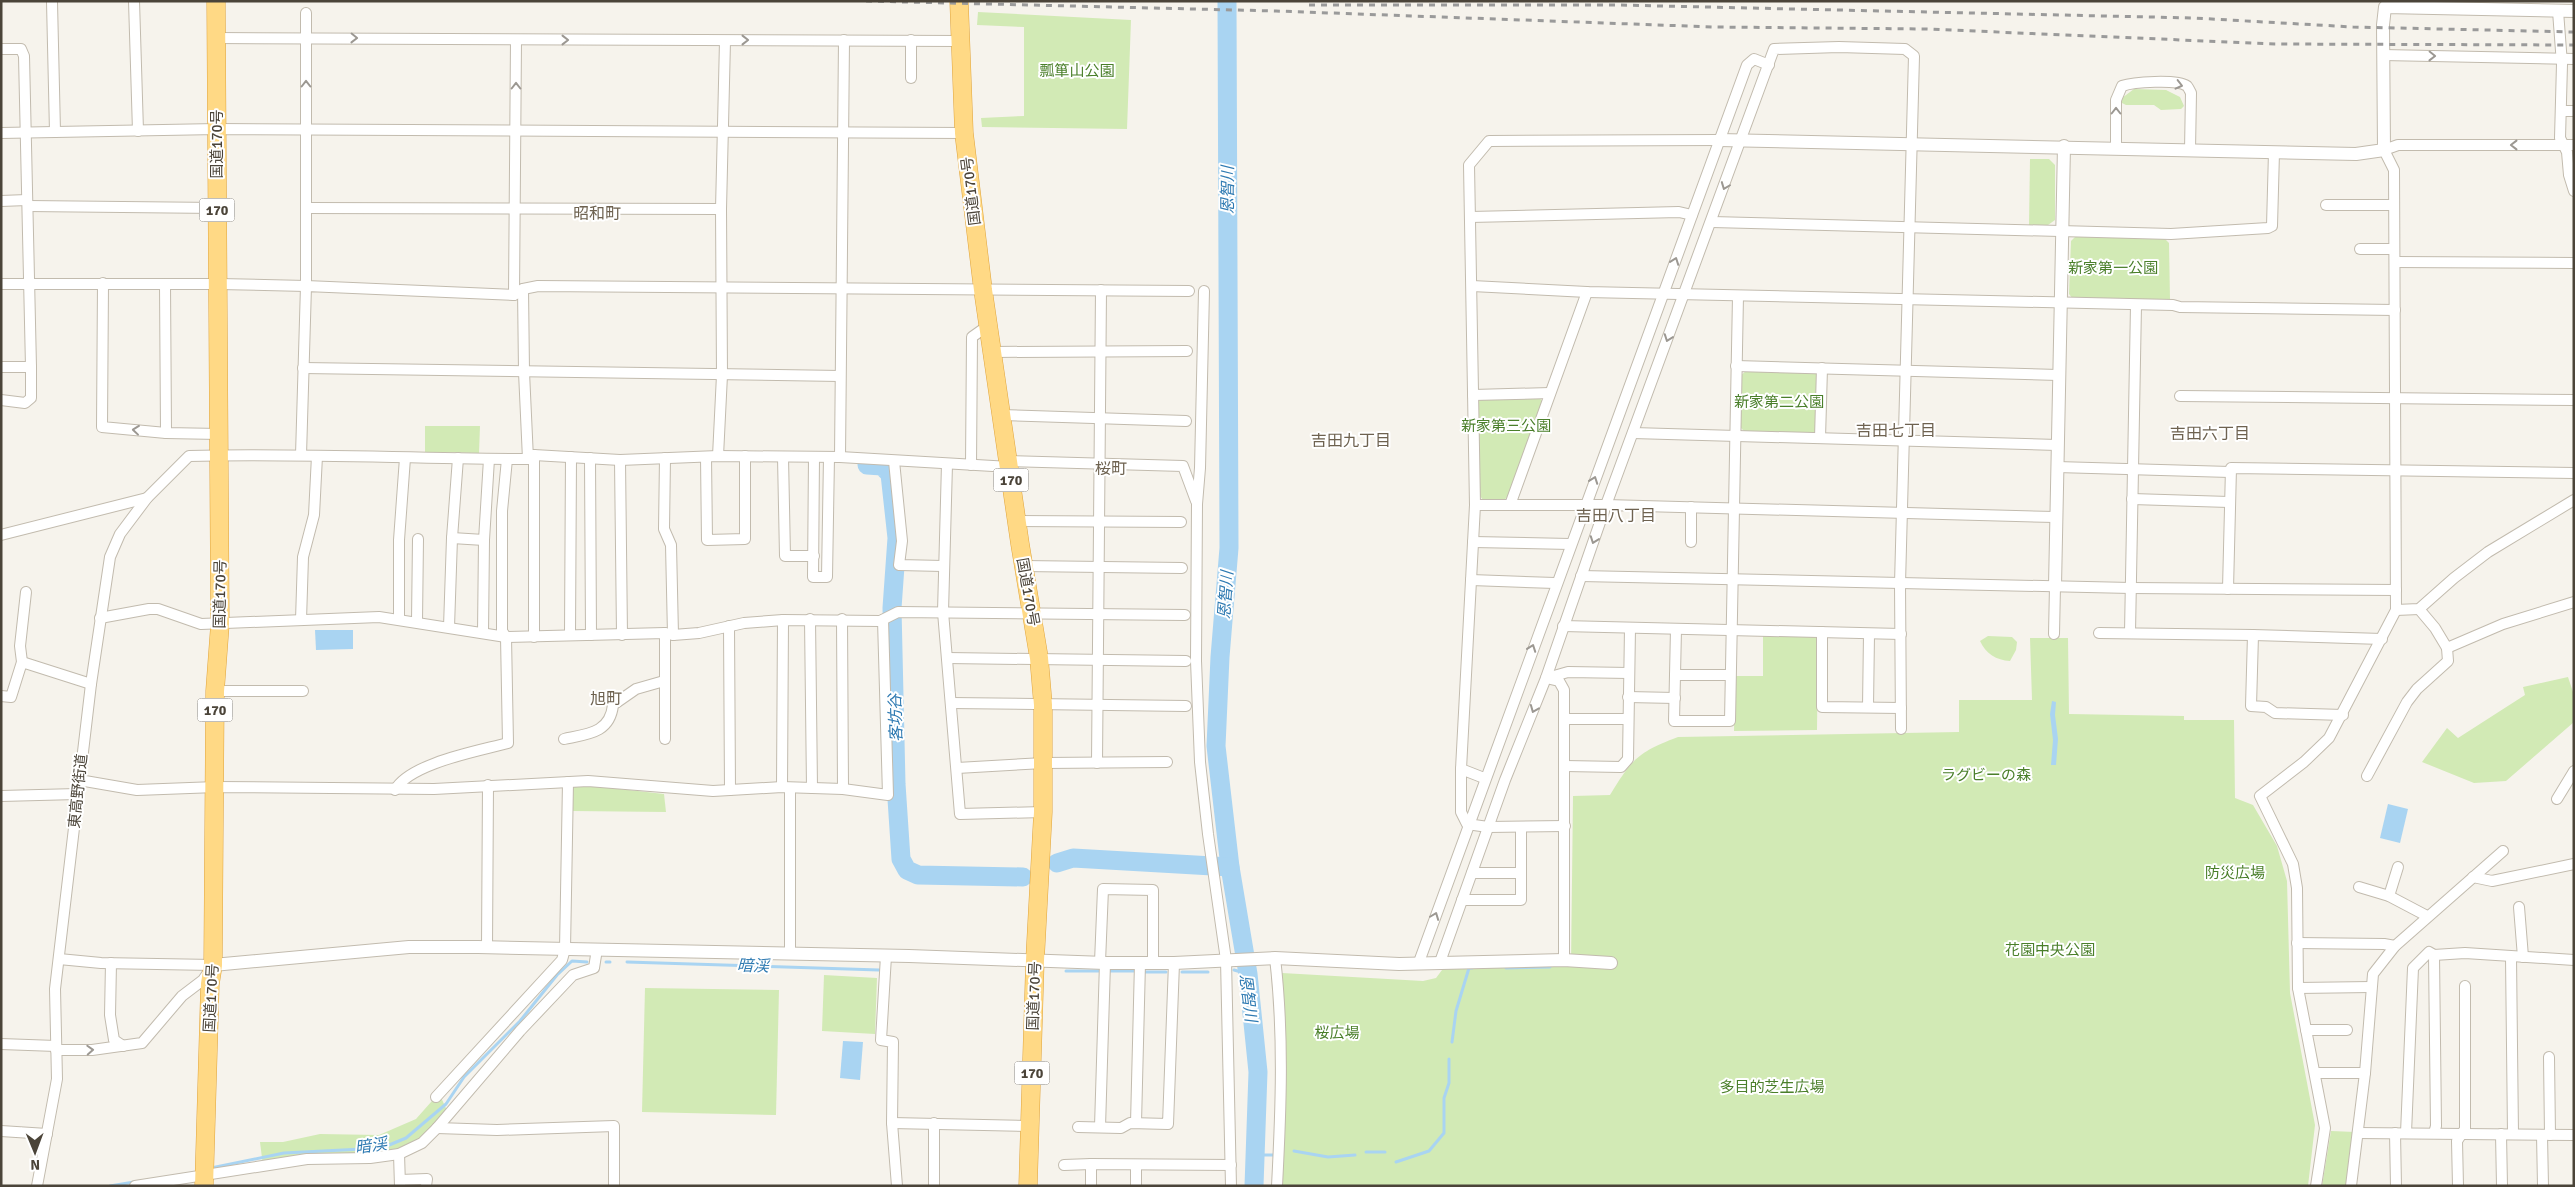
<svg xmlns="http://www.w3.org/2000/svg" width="2575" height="1187" font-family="Signika,'Noto Sans JP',sans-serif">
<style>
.green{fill:#d2eab5}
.water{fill:#a9d4f2}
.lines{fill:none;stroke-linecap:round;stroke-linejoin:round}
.stream{stroke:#a9d4f2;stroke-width:3}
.river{stroke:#a9d4f2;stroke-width:19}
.minor-casing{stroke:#c2bbae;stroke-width:12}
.tertiary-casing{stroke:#c2bbae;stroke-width:14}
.trunk-casing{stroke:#e0a43c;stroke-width:19}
.minor{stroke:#fff;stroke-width:10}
.tertiary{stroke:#fff;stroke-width:12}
.trunk{stroke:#ffd985;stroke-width:18}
.rail{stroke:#9a9a9a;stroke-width:3;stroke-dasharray:6 6;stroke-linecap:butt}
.oneway{stroke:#9c9892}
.labels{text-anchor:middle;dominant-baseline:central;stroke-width:4;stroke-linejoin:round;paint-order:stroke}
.shield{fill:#fff;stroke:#817c74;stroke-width:1}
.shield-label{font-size:14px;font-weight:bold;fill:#4b4439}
.park-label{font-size:15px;fill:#4a7f2a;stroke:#fff}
.street-label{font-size:15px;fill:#4b4439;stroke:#fff}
.water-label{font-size:16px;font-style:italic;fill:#2e7ab2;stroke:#fff}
.neighbourhood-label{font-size:16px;fill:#6e6250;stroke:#fff}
</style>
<rect width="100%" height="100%" fill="#f6f3ec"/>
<g class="green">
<polygon points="978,12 1131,20 1127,129 982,127 981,118 1024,116 1024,27 977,25"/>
<polygon points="2134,89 2166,90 2180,97 2184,106 2181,109 2161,110 2154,105 2126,105 2122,103 2122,98"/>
<polygon points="2030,159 2049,159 2055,165 2055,220 2048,225 2029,225"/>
<polygon points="2076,236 2163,237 2169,243 2170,299 2166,302 2073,299 2069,294 2071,241"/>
<polygon points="1746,371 1813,371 1819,377 1818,430 1814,433 1746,433 1739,426 1740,376"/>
<polygon points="1485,397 1539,398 1544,402 1510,495 1499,504 1486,504 1480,496 1478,402"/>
<polygon points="425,426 480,426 479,453 425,452"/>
<polygon points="1763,636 1814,636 1818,640 1817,730 1734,731 1735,676 1763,676"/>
<path d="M1988 636 2012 637 2017 642 2016 650 2010 661C1996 660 1986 654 1980 641Z"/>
<path d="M2030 638H2068L2069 714 2184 716V720H2234L2235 798 2253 805 2277 846 2287 881 2290 993 2315 1125 2308 1186H1280L1285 1055 1282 973 1423 981 1436 978 1445 966 1571 965 1573 796 1610 795C1632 759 1638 752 1678 737L1959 732V700H2032Z"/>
<polygon points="2568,677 2574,695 2574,722 2506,781 2474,783 2422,762 2447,728 2458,738 2525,695 2523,687"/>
<polygon points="576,784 664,794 666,812 572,811 573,788"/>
<polygon points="824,975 877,978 875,1034 822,1031"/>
<polygon points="645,988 779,990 776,1115 642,1112"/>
<polygon points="439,1093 449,1115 437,1128 399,1154 263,1166 260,1142 283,1142 320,1134 379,1135 416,1119"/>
<polygon points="2331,1131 2355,1132 2347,1186 2322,1186"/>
</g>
<g class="water">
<polygon points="315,630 353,630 353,649 316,650"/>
<polygon points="2052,701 2056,702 2055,715 2058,739 2056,765 2051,765 2053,740 2050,714"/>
<polygon points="2388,804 2408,809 2400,843 2380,838"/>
<polygon points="843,1041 863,1042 860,1080 840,1078"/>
</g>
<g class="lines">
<g class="stream">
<polyline points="606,962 610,962"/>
<polyline points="627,962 879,970"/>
<polyline points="1506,968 1550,967"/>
<polyline points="1234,970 1248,974"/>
<polyline points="1066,971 1099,971"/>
<polyline points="1108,971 1134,971"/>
<polyline points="1145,972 1166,972"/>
<polyline points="1182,972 1208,972"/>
<polyline points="1452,1042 1456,1011 1469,968 1472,968"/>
<polyline points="1294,1151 1328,1157 1355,1155"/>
<polyline points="1366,1152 1385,1152"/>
<polyline points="1256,1155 1274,1155"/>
<polyline points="1396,1162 1429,1151 1444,1133 1444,1098 1449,1083 1449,1059"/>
<polyline points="211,1168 284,1153 382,1148 406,1138 446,1104 464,1077 520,1021 557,975 572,961 587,962"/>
<polyline points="110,1186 134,1182"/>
</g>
<g class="river">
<polyline points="1227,1 1229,548 1220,657 1216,746 1230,867 1248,974 1258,1072 1254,1186"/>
<polyline points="867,465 882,466 890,474 897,538 892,608 896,784 901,859 907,870 918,875 1023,877"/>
<polyline points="1057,863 1073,858 1230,867"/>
</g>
<g class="minor-casing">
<g id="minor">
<polyline points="134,1 138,131"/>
<polyline points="52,2 55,132"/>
<polyline points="2558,11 2562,64 2560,138 2567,152 2569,175 2574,191"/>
<polyline points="216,38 959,41"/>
<polyline points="1,49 21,49 24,56 31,367 31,398 25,403 1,400"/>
<polyline points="2383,55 2574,59"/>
<polyline points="911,78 911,40"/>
<polyline points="2561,111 2574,111"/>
<polyline points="1,133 217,129 964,133"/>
<path d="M2116 148V100L2122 86C2133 82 2177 79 2187 86 2188 87 2190 91 2191 93L2190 150"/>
<polyline points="1,201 27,200"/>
<polyline points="2326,205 2394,205"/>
<polyline points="28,206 217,208"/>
<polyline points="306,208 721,209"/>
<polyline points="1470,217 1679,212 1692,215"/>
<polyline points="1712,222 2171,234 2268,228 2272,226 2274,152"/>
<polyline points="2360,249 2394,249"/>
<polyline points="2395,262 2574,263"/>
<polyline points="103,283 102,427 166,433 219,434"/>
<polyline points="1,284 219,284 306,286 306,13"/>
<polyline points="165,284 166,433"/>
<polyline points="1472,286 1587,292 2173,305 2180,307 2395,310"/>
<polyline points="523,289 524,372 528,459"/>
<polyline points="1204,291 1200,468 1197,504 1196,661 1200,762 1208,834 1226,960 1231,1186"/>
<polyline points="514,295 516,40"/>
<polyline points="993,352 1187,351"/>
<polyline points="1736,366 2058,375"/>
<polyline points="1,367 31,367"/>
<polyline points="303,368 840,376"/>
<polyline points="1473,395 1550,393"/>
<polyline points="2180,396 2574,400"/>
<polyline points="1002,415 1186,421"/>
<polyline points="1633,433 2057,445"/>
<polyline points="1820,438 1822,368"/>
<polyline points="301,455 306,286 514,295 523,289 538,286 1189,291"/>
<polyline points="534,455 534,637"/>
<polyline points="718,456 722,375 721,209 725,41"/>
<polyline points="706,457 707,540 745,539 745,456"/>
<polyline points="783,457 785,556 814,556"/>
<polyline points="814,457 813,577 827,577 829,457"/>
<polyline points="840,457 844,40"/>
<polyline points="590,458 591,635"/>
<polyline points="665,458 664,529 671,545 673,635"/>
<polyline points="620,460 622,635"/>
<polyline points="894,461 902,541 899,565 943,566"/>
<polyline points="1009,461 1183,466 1196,501"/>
<polyline points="947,464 943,612 960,814 1043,812"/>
<polyline points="971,465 972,337 989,325"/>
<polyline points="2057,467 2230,472"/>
<polyline points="2132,499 2229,502"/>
<polyline points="1475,505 1606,505 2055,517"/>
<polyline points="1510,505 1587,292"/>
<polyline points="1691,507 1691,542"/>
<polyline points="1017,521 1181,522"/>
<polyline points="1,535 147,498"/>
<polyline points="452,538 484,540 489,459"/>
<polyline points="1473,542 1570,544"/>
<polyline points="1023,566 1182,568"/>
<polyline points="1581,576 2131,588 2396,590"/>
<polyline points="1471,580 1555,583"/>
<polyline points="2228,589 2231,468 2574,473"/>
<polyline points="2419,609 2435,628 2447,648 2503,624 2574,602"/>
<polyline points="2396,610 2419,609 2454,578 2488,552 2574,500"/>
<polyline points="100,618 149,609 158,609 201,624 379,617 506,637 665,633 673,635 699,633 744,623 783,620 880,621 898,612 1185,615"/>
<polyline points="399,619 399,540 405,458"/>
<polyline points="810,619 812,788"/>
<polyline points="842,619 843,789"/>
<polyline points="301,620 303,557 314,515 317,456"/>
<polyline points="417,621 418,539"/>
<polyline points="729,626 730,790"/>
<polyline points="1563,626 1901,634"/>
<polyline points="449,627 452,538 458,458"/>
<polyline points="1676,629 1674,721 1730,721 1738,296"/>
<polyline points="1822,632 1822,707 1901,708"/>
<polyline points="483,633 484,540"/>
<polyline points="2099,633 2253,635 2382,639"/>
<polyline points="2130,633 2136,305"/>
<polyline points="2054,634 2055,586"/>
<polyline points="570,635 571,457"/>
<polyline points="2253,635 2251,706 2266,707 2275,713 2343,715"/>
<polyline points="947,658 1186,661"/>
<polyline points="22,662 20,646 26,592"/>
<polyline points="1675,675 1730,675"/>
<polyline points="1546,678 1559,681 1564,690 1564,960"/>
<polyline points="1547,678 1568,672 1629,673"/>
<polyline points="215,691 303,691"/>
<polyline points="1,696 11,697 22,662 91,684"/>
<polyline points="1628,697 1675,698"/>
<polyline points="951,703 1186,706"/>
<polyline points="1868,707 1869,634"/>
<polyline points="1564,719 1627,719"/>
<path d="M564 739C588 734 610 733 613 705L636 689 664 681"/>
<polyline points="665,739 665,633"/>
<polyline points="1097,763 1101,290"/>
<polyline points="1565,766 1621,767 1628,759 1630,628"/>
<polyline points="957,768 1044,763 1167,762"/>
<polyline points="1461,769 1461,812 1467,824 1488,827 1565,826"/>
<polyline points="2367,776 2407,702 2417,689 2448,661 2447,648"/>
<polyline points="1484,778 1461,769 1475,505 1469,165 1489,141 1719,140"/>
<polyline points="79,780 137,790 216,787 434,789 588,781 713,791 782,787 843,789 888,795 883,620"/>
<polyline points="782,787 783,620"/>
<path d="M395 790C410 763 479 751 508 743L506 637 502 631V511L507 459"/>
<polyline points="1,796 77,794"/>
<polyline points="2557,799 2574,771"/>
<polyline points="1472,873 1521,873"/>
<polyline points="2473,877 2492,881 2574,864"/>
<polyline points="2359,887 2389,896 2427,916"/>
<polyline points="2389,896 2398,867"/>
<polyline points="1462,900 1521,900 1521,827"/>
<polyline points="2519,907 2523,957"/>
<polyline points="2297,943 2384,944 2395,946"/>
<polyline points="487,947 488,785"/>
<polyline points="790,954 790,788"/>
<polyline points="2434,955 2436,1126 2434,1133"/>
<polyline points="886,956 881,1040 893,1042 892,1123 897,1186"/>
<polyline points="2511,957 2513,1134"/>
<path d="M1275 958C1284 1034 1281 1110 1277 1186"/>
<polyline points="1100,962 1103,889 1153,890 1153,963"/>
<polyline points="1419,962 1747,65 1754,59 1769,65"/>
<polyline points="1440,962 1505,780 1546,678 1606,505 1774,49 1839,47 1905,49 1914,56 1900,584 1901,729"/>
<polyline points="111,963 110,1015 114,1040 123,1046"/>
<polyline points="2298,988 2371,987"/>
<polyline points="2306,1030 2347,1030"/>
<polyline points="1,1044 56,1046"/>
<polyline points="56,1050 92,1050 142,1043 182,996 203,980 213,965 101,963 59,959"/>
<polyline points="2549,1057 2550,1135"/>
<polyline points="2316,1073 2365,1073"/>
<polyline points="436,1097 562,960 565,949 568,782"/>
<polyline points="892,1123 1030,1126"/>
<polyline points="1136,1123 1140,963"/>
<polyline points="1078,1127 1121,1128 1130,1123 1168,1124 1174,963"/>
<polyline points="1100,1127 1105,963"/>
<polyline points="437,1128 497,1130 614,1126 614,1186"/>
<polyline points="1,1131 47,1134"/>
<polyline points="2358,1133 2574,1135"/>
<polyline points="2395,1133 2396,1186"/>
<polyline points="2406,1133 2413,968 2429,952 2434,955 2465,953 2574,960"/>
<polyline points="2501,1134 2502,1186"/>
<polyline points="2542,1135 2543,1186"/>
<polyline points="399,1154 400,1186"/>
<polyline points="1064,1165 1091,1164"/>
<polyline points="1136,1165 1136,1186"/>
<polyline points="400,1180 427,1179 426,1186"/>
<path d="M37 1186 57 1079 55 989 91 684 110 557 120 534 147 498 189 456C302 453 415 459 528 459L534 455 620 460 718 456 840 457 1010 467"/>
<polyline points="135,1186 307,1159 370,1158 399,1154 422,1143 437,1128 520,1031 573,975 594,968 597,949"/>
<polyline points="934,1186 934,1123"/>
<polyline points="1091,1186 1091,1164 1231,1165"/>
<polyline points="2316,1186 2325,1128 2298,988 2297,888 2293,864 2260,796 2304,762 2329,738 2396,610 2394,170 2384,150 2398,145 2574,145"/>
<polyline points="2351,1186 2365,1073 2373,974 2395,946 2503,851"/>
<polyline points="2458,1186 2457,1141 2465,1129 2465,986"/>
</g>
</g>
<g class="tertiary-casing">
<g id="tertiary">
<polyline points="1719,140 2356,154 2384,150 2383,25 2385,7 2574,11"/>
<polyline points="2055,586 2064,146"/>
<polyline points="213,965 409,947 478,947 909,956 1105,963 1174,963 1275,958 1399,964 1564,960 1611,963"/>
</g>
</g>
<g class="trunk-casing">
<g id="trunk">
<polyline points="959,1 964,133 983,290 1020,544 1039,658 1043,705 1043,812 1035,960 1028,1186"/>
<polyline points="204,1186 210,984 213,965 215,691 220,624 216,1"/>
</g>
</g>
<use href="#minor" class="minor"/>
<use href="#tertiary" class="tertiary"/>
<use href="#trunk" class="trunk"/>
<g class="rail">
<polyline points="866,1 1276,11 1714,27 1927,29 2275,44 2574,45"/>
<polyline points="1309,5 1619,5 1749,8 2194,18 2353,27 2574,32"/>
</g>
</g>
<defs><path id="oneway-chevron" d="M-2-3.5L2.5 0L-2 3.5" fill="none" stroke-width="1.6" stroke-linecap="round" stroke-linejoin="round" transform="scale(1.25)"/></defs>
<g class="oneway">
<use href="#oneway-chevron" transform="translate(354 38) rotate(1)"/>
<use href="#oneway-chevron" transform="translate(565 40)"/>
<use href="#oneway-chevron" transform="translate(745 40)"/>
<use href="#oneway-chevron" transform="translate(2432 56) rotate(1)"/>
<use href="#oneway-chevron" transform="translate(306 84) rotate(-90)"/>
<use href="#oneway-chevron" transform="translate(2179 85) rotate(14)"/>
<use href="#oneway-chevron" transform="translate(516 86) rotate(-90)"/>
<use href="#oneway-chevron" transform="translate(2116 111) rotate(-90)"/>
<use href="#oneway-chevron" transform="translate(2514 145) rotate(180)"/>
<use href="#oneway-chevron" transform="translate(1725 186) rotate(111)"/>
<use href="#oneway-chevron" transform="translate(1675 261) rotate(-70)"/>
<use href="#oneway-chevron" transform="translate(1668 338) rotate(110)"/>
<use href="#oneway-chevron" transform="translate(136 430) rotate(-174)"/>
<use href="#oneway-chevron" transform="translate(1594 480) rotate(-70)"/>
<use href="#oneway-chevron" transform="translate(1594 540) rotate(110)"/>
<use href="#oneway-chevron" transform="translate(1532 648) rotate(-70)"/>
<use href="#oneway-chevron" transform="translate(1534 709) rotate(112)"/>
<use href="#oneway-chevron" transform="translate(1435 916) rotate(-69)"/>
<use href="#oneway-chevron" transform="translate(90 1050) rotate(-3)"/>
</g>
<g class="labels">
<g class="shield">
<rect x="199.5" y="198.5" width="35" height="23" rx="4"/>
<rect x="993.5" y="468.5" width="35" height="23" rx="4"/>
<rect x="197.5" y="698.5" width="35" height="23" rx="4"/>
<rect x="1014.5" y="1061.5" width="35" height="23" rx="4"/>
</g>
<g class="shield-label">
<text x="217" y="210">170</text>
<text x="1011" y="480">170</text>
<text x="215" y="710">170</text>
<text x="1032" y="1073">170</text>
</g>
<g class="park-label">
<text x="1077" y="71">瓢箪山公園</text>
<text x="2113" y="268">新家第一公園</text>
<text x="1779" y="402">新家第二公園</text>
<text x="1506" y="426">新家第三公園</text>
<text x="1986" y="775">ラグビーの森</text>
<text x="2235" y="873">防災広場</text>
<text x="2050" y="950">花園中央公園</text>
<text x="1337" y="1033">桜広場</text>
<text x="1772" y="1087">多目的芝生広場</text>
</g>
<g class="street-label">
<text transform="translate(217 144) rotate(-90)">国道170号</text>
<text transform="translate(971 191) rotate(-97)">国道170号</text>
<text transform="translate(1028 592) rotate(80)">国道170号</text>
<text transform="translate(220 594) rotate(-89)">国道170号</text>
<text transform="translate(78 791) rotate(-84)">東高野街道</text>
<text transform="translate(1034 996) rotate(-88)">国道170号</text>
<text transform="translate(211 998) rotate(-87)">国道170号</text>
</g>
<g class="water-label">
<text transform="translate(1228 190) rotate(-90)">恩智川</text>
<text transform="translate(1226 595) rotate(-86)">恩智川</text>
<text transform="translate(896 718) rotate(-92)">客坊谷</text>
<text transform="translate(753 966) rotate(2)">暗渓</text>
<text transform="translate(1248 998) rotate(83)">恩智川</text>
<text transform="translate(371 1146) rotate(-8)">暗渓</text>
</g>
<g class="neighbourhood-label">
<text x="597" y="214">昭和町</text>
<text x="1896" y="431">吉田七丁目</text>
<text x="2210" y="434">吉田六丁目</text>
<text x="1351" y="441">吉田九丁目</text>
<text x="1111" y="469">桜町</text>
<text x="1616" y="516">吉田八丁目</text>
<text x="606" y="699">旭町</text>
</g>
</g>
<rect width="2575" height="1187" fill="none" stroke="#4b4439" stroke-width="5"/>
<g transform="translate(35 1152) rotate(179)" stroke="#ffffff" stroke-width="4" paint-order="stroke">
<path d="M0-4L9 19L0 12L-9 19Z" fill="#4b4439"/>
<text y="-8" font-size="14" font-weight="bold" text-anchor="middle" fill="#4b4439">N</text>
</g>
</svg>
